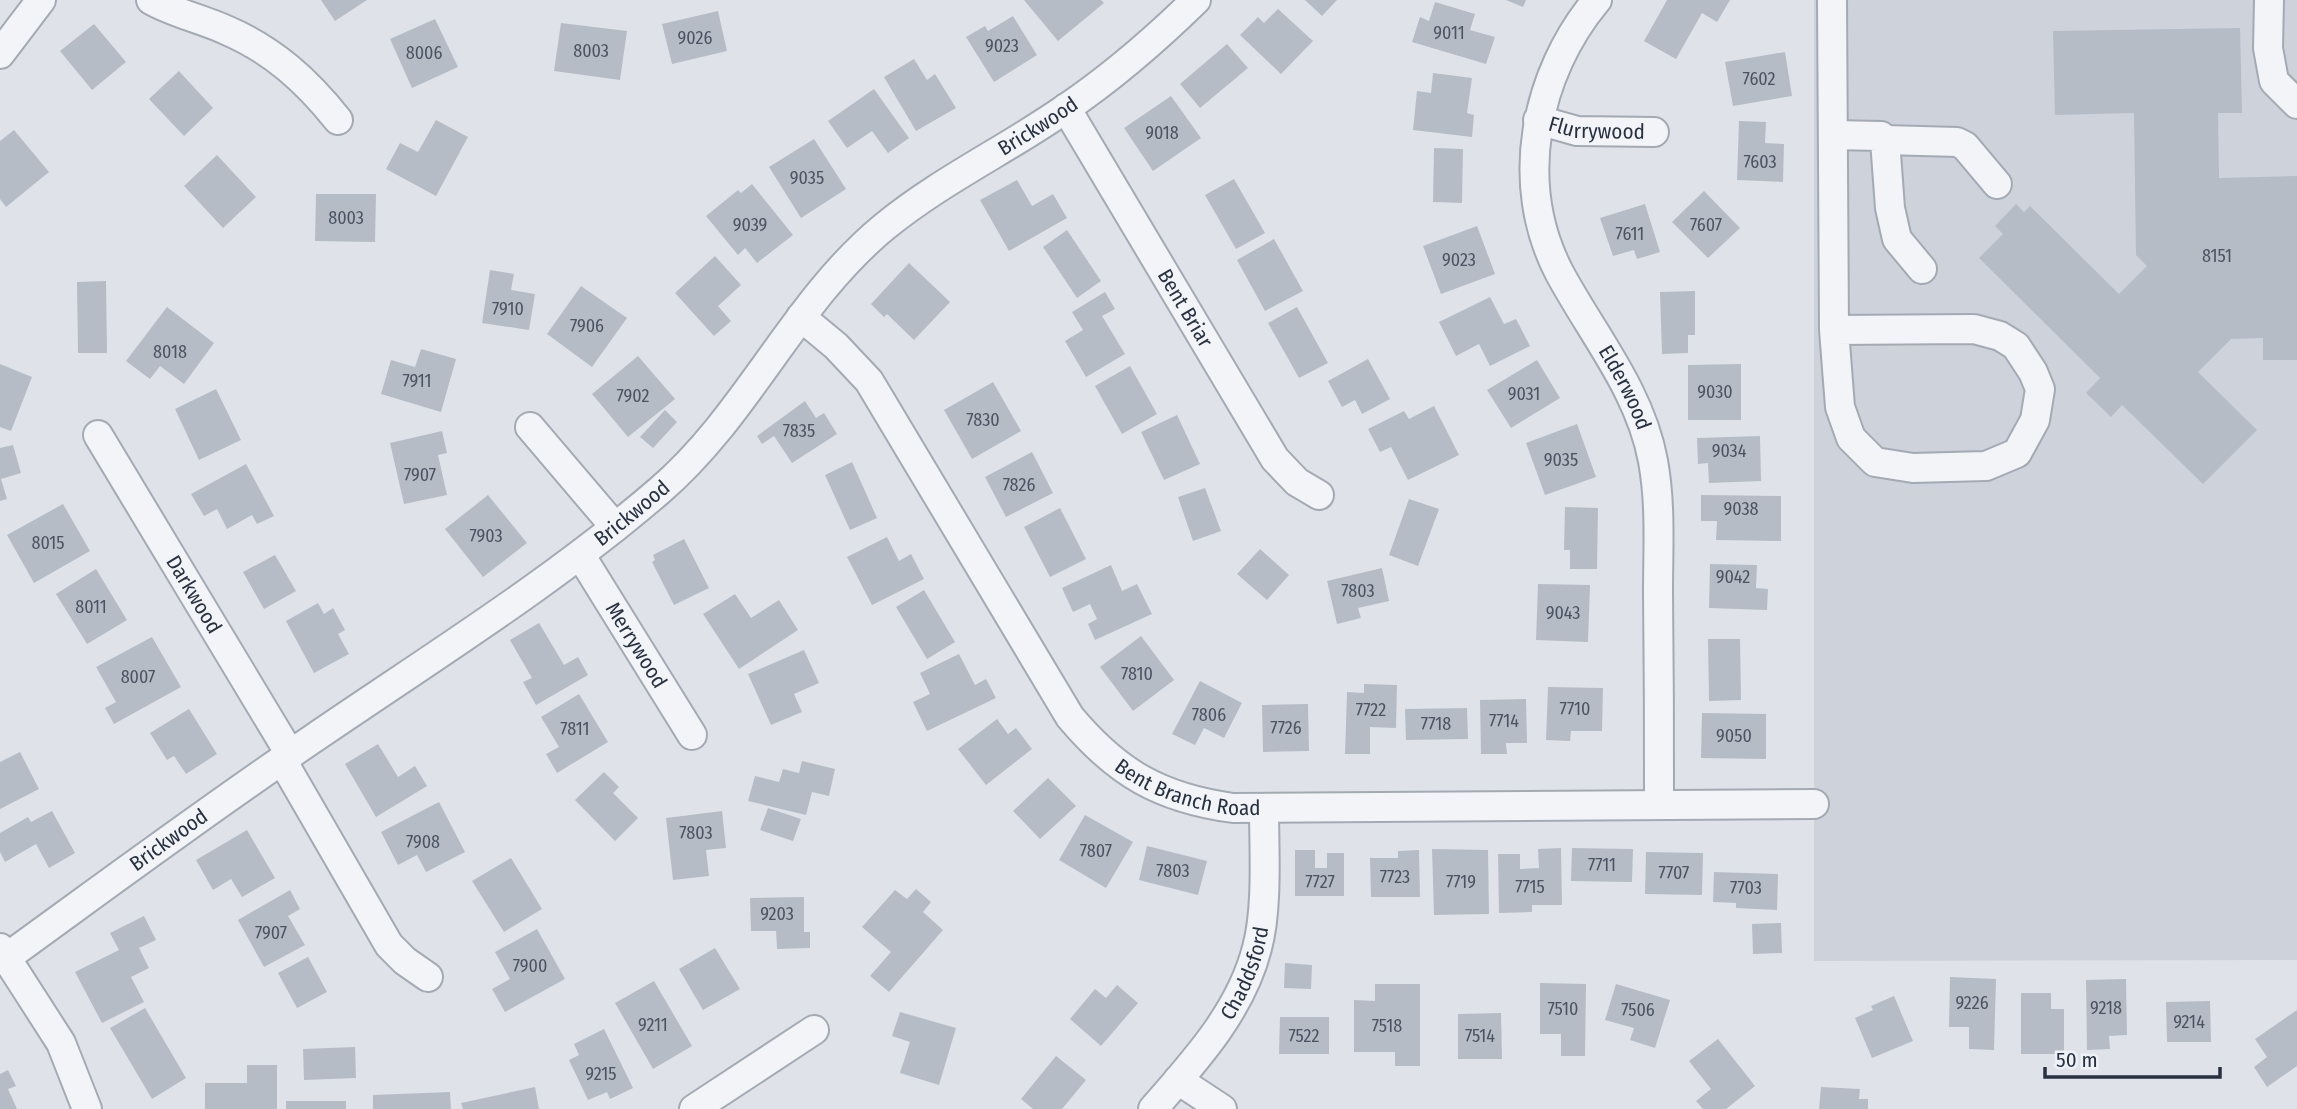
<svg xmlns="http://www.w3.org/2000/svg" width="2297" height="1109" font-family="'Fira Sans Condensed',sans-serif">
<style>
.built{fill:#cdd2db}
.building{fill:#b6bcc6}
.lines{fill:none;stroke-linecap:round;stroke-linejoin:round}
.minor-casing{stroke:#a4aab3;stroke-width:32}
.minor{stroke:#f2f4f7;stroke-width:28}
.labels{text-anchor:middle;dominant-baseline:central;stroke-width:5;stroke-linejoin:round;paint-order:stroke}
.number-label{font-size:18px;fill:#4b5462}
.street-label{font-size:21px;fill:#273141;stroke:#eef2f7}
</style>
<rect width="100%" height="100%" fill="#dfe3e9"/>
<polygon class="built" points="1814,0 2297,0 2297,960 1814,961"/>
<g class="building">
<polygon points="321,0 367,0 335,21"/>
<polygon points="1024,0 1101,0 1104,3 1058,41"/>
<polygon points="1305,0 1337,0 1322,16"/>
<polygon points="1506,0 1526,0 1523,7"/>
<polygon points="1667,0 1730,0 1717,22 1702,13 1676,59 1644,41"/>
<polygon points="1435,2 1475,14 1470,30 1495,37 1486,64 1412,42 1420,17 1429,21"/>
<polygon points="1278,9 1313,41 1281,74 1240,35 1258,17 1264,23"/>
<polygon points="718,11 727,51 672,64 662,24"/>
<polygon points="1013,16 1037,55 994,82 966,37 985,26 988,31"/>
<polygon points="435,19 458,67 412,88 390,39"/>
<polygon points="561,23 627,31 620,80 554,71"/>
<polygon points="94,24 126,62 92,90 60,51"/>
<polygon points="2240,28 2242,113 2218,113 2219,178 2297,176 2297,360 2263,360 2263,338 2231,339 2198,372 2257,430 2203,484 2122,405 2111,417 2086,393 2100,378 1979,258 2003,234 1995,226 2016,204 2024,212 2030,206 2119,294 2147,266 2136,255 2134,113 2055,115 2053,31"/>
<polygon points="1227,44 1248,68 1200,108 1180,84"/>
<polygon points="1785,52 1792,96 1733,106 1725,62"/>
<polygon points="914,59 927,80 935,74 956,108 916,131 884,77"/>
<polygon points="179,71 213,108 184,136 149,99"/>
<polygon points="1433,73 1472,78 1467,113 1474,115 1472,137 1413,130 1417,91 1431,93"/>
<polygon points="874,89 909,138 888,153 872,131 847,148 828,121"/>
<polygon points="1171,96 1201,138 1153,171 1124,128"/>
<polygon points="436,120 468,137 436,196 386,169 400,143 418,152"/>
<polygon points="1739,121 1766,122 1765,143 1784,144 1783,182 1737,180"/>
<polygon points="14,130 49,172 6,207 0,199 0,141"/>
<polygon points="814,139 846,189 801,218 769,167"/>
<polygon points="1434,148 1463,149 1462,203 1433,202"/>
<polygon points="217,155 256,197 223,228 184,186"/>
<polygon points="1234,179 1265,233 1236,249 1205,195"/>
<polygon points="1017,180 1032,206 1053,194 1067,218 1009,251 980,200"/>
<polygon points="752,184 793,235 757,263 745,248 738,255 706,216 738,190 741,193"/>
<polygon points="1704,191 1740,228 1708,258 1672,222"/>
<polygon points="316,194 376,194 375,242 315,241"/>
<polygon points="1645,204 1660,252 1637,259 1634,250 1613,256 1600,218"/>
<polygon points="1477,226 1495,274 1441,294 1423,246"/>
<polygon points="1067,230 1101,281 1077,298 1043,247"/>
<polygon points="1274,239 1303,291 1265,311 1237,260"/>
<polygon points="715,256 741,285 718,306 731,321 714,336 675,293"/>
<polygon points="909,263 950,302 914,340 887,314 884,317 871,304"/>
<polygon points="490,270 514,274 511,290 535,294 529,330 482,323"/>
<polygon points="106,281 107,353 78,353 77,282"/>
<polygon points="581,286 627,318 592,367 547,334"/>
<polygon points="1695,291 1695,335 1688,335 1688,353 1662,354 1660,292"/>
<polygon points="1105,292 1115,309 1102,316 1125,354 1086,377 1065,341 1083,330 1072,312"/>
<polygon points="1490,297 1504,324 1516,319 1530,346 1490,366 1479,344 1456,356 1439,322"/>
<polygon points="167,307 214,343 184,384 160,366 150,379 126,361"/>
<polygon points="1297,307 1328,363 1299,378 1268,323"/>
<polygon points="421,349 456,359 441,412 381,394 391,360 415,367"/>
<polygon points="638,356 675,399 628,437 592,394"/>
<polygon points="1368,359 1390,399 1362,414 1355,400 1342,407 1328,381"/>
<polygon points="1537,360 1560,398 1511,428 1487,390"/>
<polygon points="0,364 32,377 11,431 0,427"/>
<polygon points="1741,364 1741,420 1688,420 1688,365"/>
<polygon points="1130,366 1157,414 1122,434 1095,386"/>
<polygon points="993,382 1021,431 972,459 944,410"/>
<polygon points="216,389 241,440 199,460 175,409"/>
<polygon points="805,401 816,418 824,413 837,434 792,463 774,436 762,444 757,436"/>
<polygon points="1434,406 1459,455 1408,480 1391,447 1380,452 1368,429 1404,411 1409,419"/>
<polygon points="665,410 677,422 653,448 640,437"/>
<polygon points="1177,415 1200,464 1164,480 1141,432"/>
<polygon points="1577,424 1596,477 1545,495 1526,443"/>
<polygon points="442,431 447,453 438,455 447,495 404,504 390,443"/>
<polygon points="1760,436 1761,481 1709,483 1708,463 1698,464 1697,438"/>
<polygon points="13,445 21,473 1,479 7,499 0,501 0,448"/>
<polygon points="1032,452 1053,493 1006,517 985,477"/>
<polygon points="852,462 877,518 850,530 825,475"/>
<polygon points="246,464 274,516 257,524 252,515 227,529 217,509 204,516 191,494"/>
<polygon points="1205,488 1221,531 1193,541 1178,497"/>
<polygon points="488,495 527,543 483,577 445,529"/>
<polygon points="1701,495 1781,496 1781,541 1716,540 1717,521 1701,521"/>
<polygon points="1409,499 1439,509 1418,566 1389,555"/>
<polygon points="63,504 90,551 34,583 7,535"/>
<polygon points="1565,507 1598,508 1597,569 1570,569 1570,550 1564,550"/>
<polygon points="1060,508 1086,559 1050,577 1024,527"/>
<polygon points="887,537 899,561 911,554 924,579 872,605 847,557"/>
<polygon points="684,539 709,588 674,605 652,562 655,560 653,555"/>
<polygon points="1260,549 1289,575 1267,600 1237,574"/>
<polygon points="275,555 296,591 264,609 243,572"/>
<polygon points="1710,564 1757,565 1756,588 1768,589 1767,610 1709,608"/>
<polygon points="1111,565 1122,591 1137,584 1152,614 1095,640 1088,624 1097,619 1090,604 1073,612 1062,588"/>
<polygon points="1382,568 1389,601 1358,608 1361,618 1337,624 1327,581"/>
<polygon points="96,569 127,620 87,644 56,594"/>
<polygon points="1538,584 1590,585 1588,642 1536,640"/>
<polygon points="924,590 955,642 927,659 896,607"/>
<polygon points="735,594 751,618 779,600 798,630 739,669 703,614"/>
<polygon points="318,603 324,614 333,608 345,630 338,634 349,654 314,673 286,621"/>
<polygon points="539,623 564,665 578,657 588,675 536,705 523,682 532,678 510,640"/>
<polygon points="1141,636 1174,680 1133,711 1100,667"/>
<polygon points="152,637 181,687 114,724 105,708 116,702 96,667"/>
<polygon points="1708,639 1740,639 1741,700 1709,701"/>
<polygon points="804,650 819,683 794,694 802,712 771,725 748,674"/>
<polygon points="959,654 975,685 986,679 996,698 927,731 913,702 930,694 920,673"/>
<polygon points="1200,681 1242,703 1224,738 1204,728 1195,745 1172,734"/>
<polygon points="1364,684 1397,685 1396,728 1370,727 1370,754 1345,754 1347,692 1364,693"/>
<polygon points="1548,687 1603,688 1602,731 1571,731 1570,741 1546,740"/>
<polygon points="579,694 608,742 557,773 546,754 559,747 541,717"/>
<polygon points="1526,699 1527,743 1506,743 1507,754 1481,754 1480,700"/>
<polygon points="1308,704 1309,751 1263,752 1262,705"/>
<polygon points="1467,708 1468,739 1406,740 1405,709"/>
<polygon points="189,709 217,754 186,774 174,756 167,760 150,733"/>
<polygon points="1702,713 1766,714 1766,759 1701,758"/>
<polygon points="997,719 1008,734 1016,728 1032,749 986,785 958,749"/>
<polygon points="378,744 398,777 415,766 427,786 376,817 345,764"/>
<polygon points="20,752 39,789 0,809 0,762"/>
<polygon points="802,761 835,769 829,796 812,792 806,815 748,801 755,776 779,782 783,769 799,773"/>
<polygon points="604,772 619,787 613,793 638,818 615,841 575,800"/>
<polygon points="1048,778 1076,806 1040,839 1013,811"/>
<polygon points="439,802 465,852 426,872 417,855 398,865 381,832"/>
<polygon points="768,808 801,819 793,841 760,830"/>
<polygon points="52,811 75,853 49,868 36,844 5,862 0,852 0,833 28,817 31,822"/>
<polygon points="722,811 726,848 706,850 709,876 673,880 666,818"/>
<polygon points="1085,815 1133,842 1106,888 1059,860"/>
<polygon points="247,830 275,878 242,897 231,879 213,890 196,860"/>
<polygon points="1147,846 1207,861 1198,895 1139,880"/>
<polygon points="1561,848 1562,905 1532,905 1532,912 1499,913 1498,854 1520,854 1520,869 1539,868 1538,849"/>
<polygon points="1572,848 1633,849 1632,882 1571,881"/>
<polygon points="1432,849 1488,850 1489,914 1434,915"/>
<polygon points="1295,850 1315,850 1315,868 1327,868 1327,853 1344,853 1344,896 1295,896"/>
<polygon points="1419,850 1420,897 1371,897 1370,858 1398,858 1398,851"/>
<polygon points="1646,852 1703,853 1702,895 1645,894"/>
<polygon points="511,858 542,909 504,932 472,881"/>
<polygon points="1714,872 1778,874 1777,910 1736,908 1736,903 1713,902"/>
<polygon points="916,889 931,902 923,912 943,930 889,992 870,976 891,952 862,927 895,890 907,899"/>
<polygon points="290,890 300,909 288,916 305,945 264,967 238,920"/>
<polygon points="804,897 804,932 810,932 810,948 777,949 776,931 751,931 750,898"/>
<polygon points="144,916 156,940 139,948 149,968 131,977 144,1002 102,1023 75,972 119,950 110,933"/>
<polygon points="1781,923 1782,953 1753,954 1752,924"/>
<polygon points="537,929 565,979 505,1012 492,989 510,979 495,952"/>
<polygon points="715,948 740,989 703,1010 679,969"/>
<polygon points="308,957 327,992 297,1008 278,973"/>
<polygon points="1285,963 1312,965 1311,989 1284,988"/>
<polygon points="1950,977 1996,979 1994,1050 1969,1049 1969,1027 1949,1027"/>
<polygon points="2126,979 2127,1035 2109,1036 2110,1049 2087,1050 2086,980"/>
<polygon points="654,981 692,1046 653,1069 615,1003"/>
<polygon points="1540,983 1586,984 1585,1056 1561,1056 1561,1034 1540,1034"/>
<polygon points="1375,984 1420,984 1420,1066 1395,1066 1395,1052 1354,1052 1354,1000 1375,1001"/>
<polygon points="1616,984 1670,1000 1655,1048 1630,1040 1634,1028 1605,1020"/>
<polygon points="1117,985 1138,1003 1101,1046 1070,1019 1095,989 1106,998"/>
<polygon points="2021,993 2051,993 2051,1009 2064,1009 2064,1054 2021,1054"/>
<polygon points="1894,996 1913,1041 1872,1058 1855,1018 1873,1010 1871,1006"/>
<polygon points="2210,1001 2211,1042 2167,1042 2166,1002"/>
<polygon points="145,1008 186,1078 152,1099 110,1028"/>
<polygon points="2297,1010 2297,1066 2267,1087 2254,1067 2267,1057 2255,1039"/>
<polygon points="900,1012 956,1028 939,1085 900,1073 910,1042 892,1036"/>
<polygon points="1501,1013 1502,1059 1458,1059 1458,1014"/>
<polygon points="1280,1017 1329,1017 1329,1054 1279,1054"/>
<polygon points="604,1029 633,1088 610,1099 607,1092 588,1100 569,1060 579,1055 574,1044"/>
<polygon points="1718,1039 1755,1086 1726,1109 1703,1109 1696,1101 1711,1089 1689,1061"/>
<polygon points="355,1047 356,1078 304,1080 303,1049"/>
<polygon points="1056,1056 1086,1080 1062,1109 1033,1109 1021,1099"/>
<polygon points="247,1065 277,1065 277,1109 205,1109 205,1083 247,1083"/>
<polygon points="8,1070 16,1086 8,1089 17,1109 0,1109 0,1074"/>
<polygon points="535,1087 539,1109 463,1109 461,1103"/>
<polygon points="1821,1087 1860,1089 1859,1099 1868,1099 1868,1109 1819,1109"/>
<polygon points="450,1092 451,1109 373,1109 373,1095"/>
<rect x="286" y="1101" width="60" height="8"/>
</g>
<g class="lines">
<g class="minor-casing">
<g id="minor">
<path d="M151 0C174 13 202 19 226 30 273 50 307 81 338 120"/>
<path id="s1" d="M1597 0C1535 74 1513 183 1559 272 1592 334 1640 390 1653 461 1661 504 1658 549 1658 593 1659 664 1659 734 1659 805"/>
<polyline points="1832,0 1834,330 1840,407 1851,438 1875,462 1913,468 1986,466 2017,453 2035,420 2040,389 2033,372 2016,346 2000,336 1974,329 1834,330"/>
<polyline points="2269,0 2268,48 2274,81 2297,104"/>
<polyline points="0,54 41,0"/>
<path id="s2" d="M1066 108 1275 459 1297 482 1319 495"/>
<path id="s3" d="M1538 120 1577 131 1654 132"/>
<polyline points="1833,135 1881,136 1885,140 1890,208 1897,239 1922,269"/>
<polyline points="1885,140 1957,142 1965,146 1997,184"/>
<path id="s4" d="M801 317 836 346 869 381 1070 717C1117 773 1160 798 1233 808L1814 804"/>
<polyline points="530,427 615,527"/>
<path id="s5" d="M98 435 290 754"/>
<path id="s6" d="M581 556 692 735"/>
<polyline points="282,760 389,945 405,961 428,977"/>
<polyline points="0,948 61,1043 87,1109"/>
<path id="s7" d="M6 958C108 884 209 809 314 738 431 658 552 583 659 491 748 415 794 301 884 227 940 181 1006 150 1065 109 1111 78 1156 39 1196 0"/>
<polyline points="1178,1080 1222,1109"/>
<polyline points="694,1109 814,1030"/>
<path id="s8" d="M1153 1109C1195 1061 1241 1011 1257 948 1268 908 1264 849 1264 808"/>
</g>
</g>
<use href="#minor" class="minor"/>
</g>
<g class="labels">
<g class="number-label">
<text x="1449" y="33">9011</text>
<text x="695" y="38">9026</text>
<text x="1002" y="46">9023</text>
<text x="591" y="51">8003</text>
<text x="424" y="53">8006</text>
<text x="1759" y="79">7602</text>
<text x="1162" y="133">9018</text>
<text x="1760" y="162">7603</text>
<text x="807" y="178">9035</text>
<text x="346" y="218">8003</text>
<text x="750" y="225">9039</text>
<text x="1706" y="225">7607</text>
<text x="1630" y="234">7611</text>
<text x="2217" y="256">8151</text>
<text x="1459" y="260">9023</text>
<text x="508" y="309">7910</text>
<text x="587" y="326">7906</text>
<text x="170" y="352">8018</text>
<text x="417" y="381">7911</text>
<text x="1715" y="392">9030</text>
<text x="1524" y="394">9031</text>
<text x="633" y="396">7902</text>
<text x="983" y="420">7830</text>
<text x="799" y="431">7835</text>
<text x="1729" y="451">9034</text>
<text x="1561" y="460">9035</text>
<text x="420" y="475">7907</text>
<text x="1019" y="485">7826</text>
<text x="1741" y="509">9038</text>
<text x="486" y="536">7903</text>
<text x="48" y="543">8015</text>
<text x="1733" y="577">9042</text>
<text x="1358" y="591">7803</text>
<text x="91" y="607">8011</text>
<text x="1563" y="613">9043</text>
<text x="1137" y="674">7810</text>
<text x="138" y="677">8007</text>
<text x="1575" y="709">7710</text>
<text x="1371" y="710">7722</text>
<text x="1209" y="715">7806</text>
<text x="1504" y="721">7714</text>
<text x="1436" y="724">7718</text>
<text x="1286" y="728">7726</text>
<text x="575" y="729">7811</text>
<text x="1734" y="736">9050</text>
<text x="696" y="833">7803</text>
<text x="423" y="842">7908</text>
<text x="1096" y="851">7807</text>
<text x="1602" y="865">7711</text>
<text x="1173" y="871">7803</text>
<text x="1674" y="873">7707</text>
<text x="1395" y="877">7723</text>
<text x="1320" y="882">7727</text>
<text x="1461" y="882">7719</text>
<text x="1530" y="887">7715</text>
<text x="1746" y="888">7703</text>
<text x="777" y="914">9203</text>
<text x="271" y="933">7907</text>
<text x="530" y="966">7900</text>
<text x="1972" y="1003">9226</text>
<text x="2106" y="1008">9218</text>
<text x="1563" y="1009">7510</text>
<text x="1638" y="1010">7506</text>
<text x="2189" y="1022">9214</text>
<text x="653" y="1025">9211</text>
<text x="1387" y="1026">7518</text>
<text x="1304" y="1036">7522</text>
<text x="1480" y="1036">7514</text>
<text x="601" y="1074">9215</text>
</g>
<g class="street-label">
<text stroke="none"><textPath href="#s7" startOffset="1335">Brickwood</textPath></text>
<text stroke="none"><textPath href="#s3" startOffset="60">Flurrywood</textPath></text>
<text stroke="none"><textPath href="#s2" startOffset="233">Bent Briar</textPath></text>
<text stroke="none"><textPath href="#s1" startOffset="424">Elderwood</textPath></text>
<text stroke="none"><textPath href="#s7" startOffset="768">Brickwood</textPath></text>
<text stroke="none"><textPath href="#s5" startOffset="186">Darkwood</textPath></text>
<text stroke="none"><textPath href="#s6" startOffset="105">Merrywood</textPath></text>
<text stroke="none"><textPath href="#s4" startOffset="628">Bent Branch Road</textPath></text>
<text stroke="none"><textPath href="#s7" startOffset="201">Brickwood</textPath></text>
<text stroke="none"><textPath href="#s8" startOffset="166">Chaddsford</textPath></text>
</g>
</g>
<path d="M2045 1067v10h175v-10" fill="none" stroke="#273141" stroke-width="3.5"/>
<text x="2056" y="1067" font-size="21" fill="#273141" stroke="#eef2f7" stroke-width="5" paint-order="stroke">50 m</text>
</svg>
